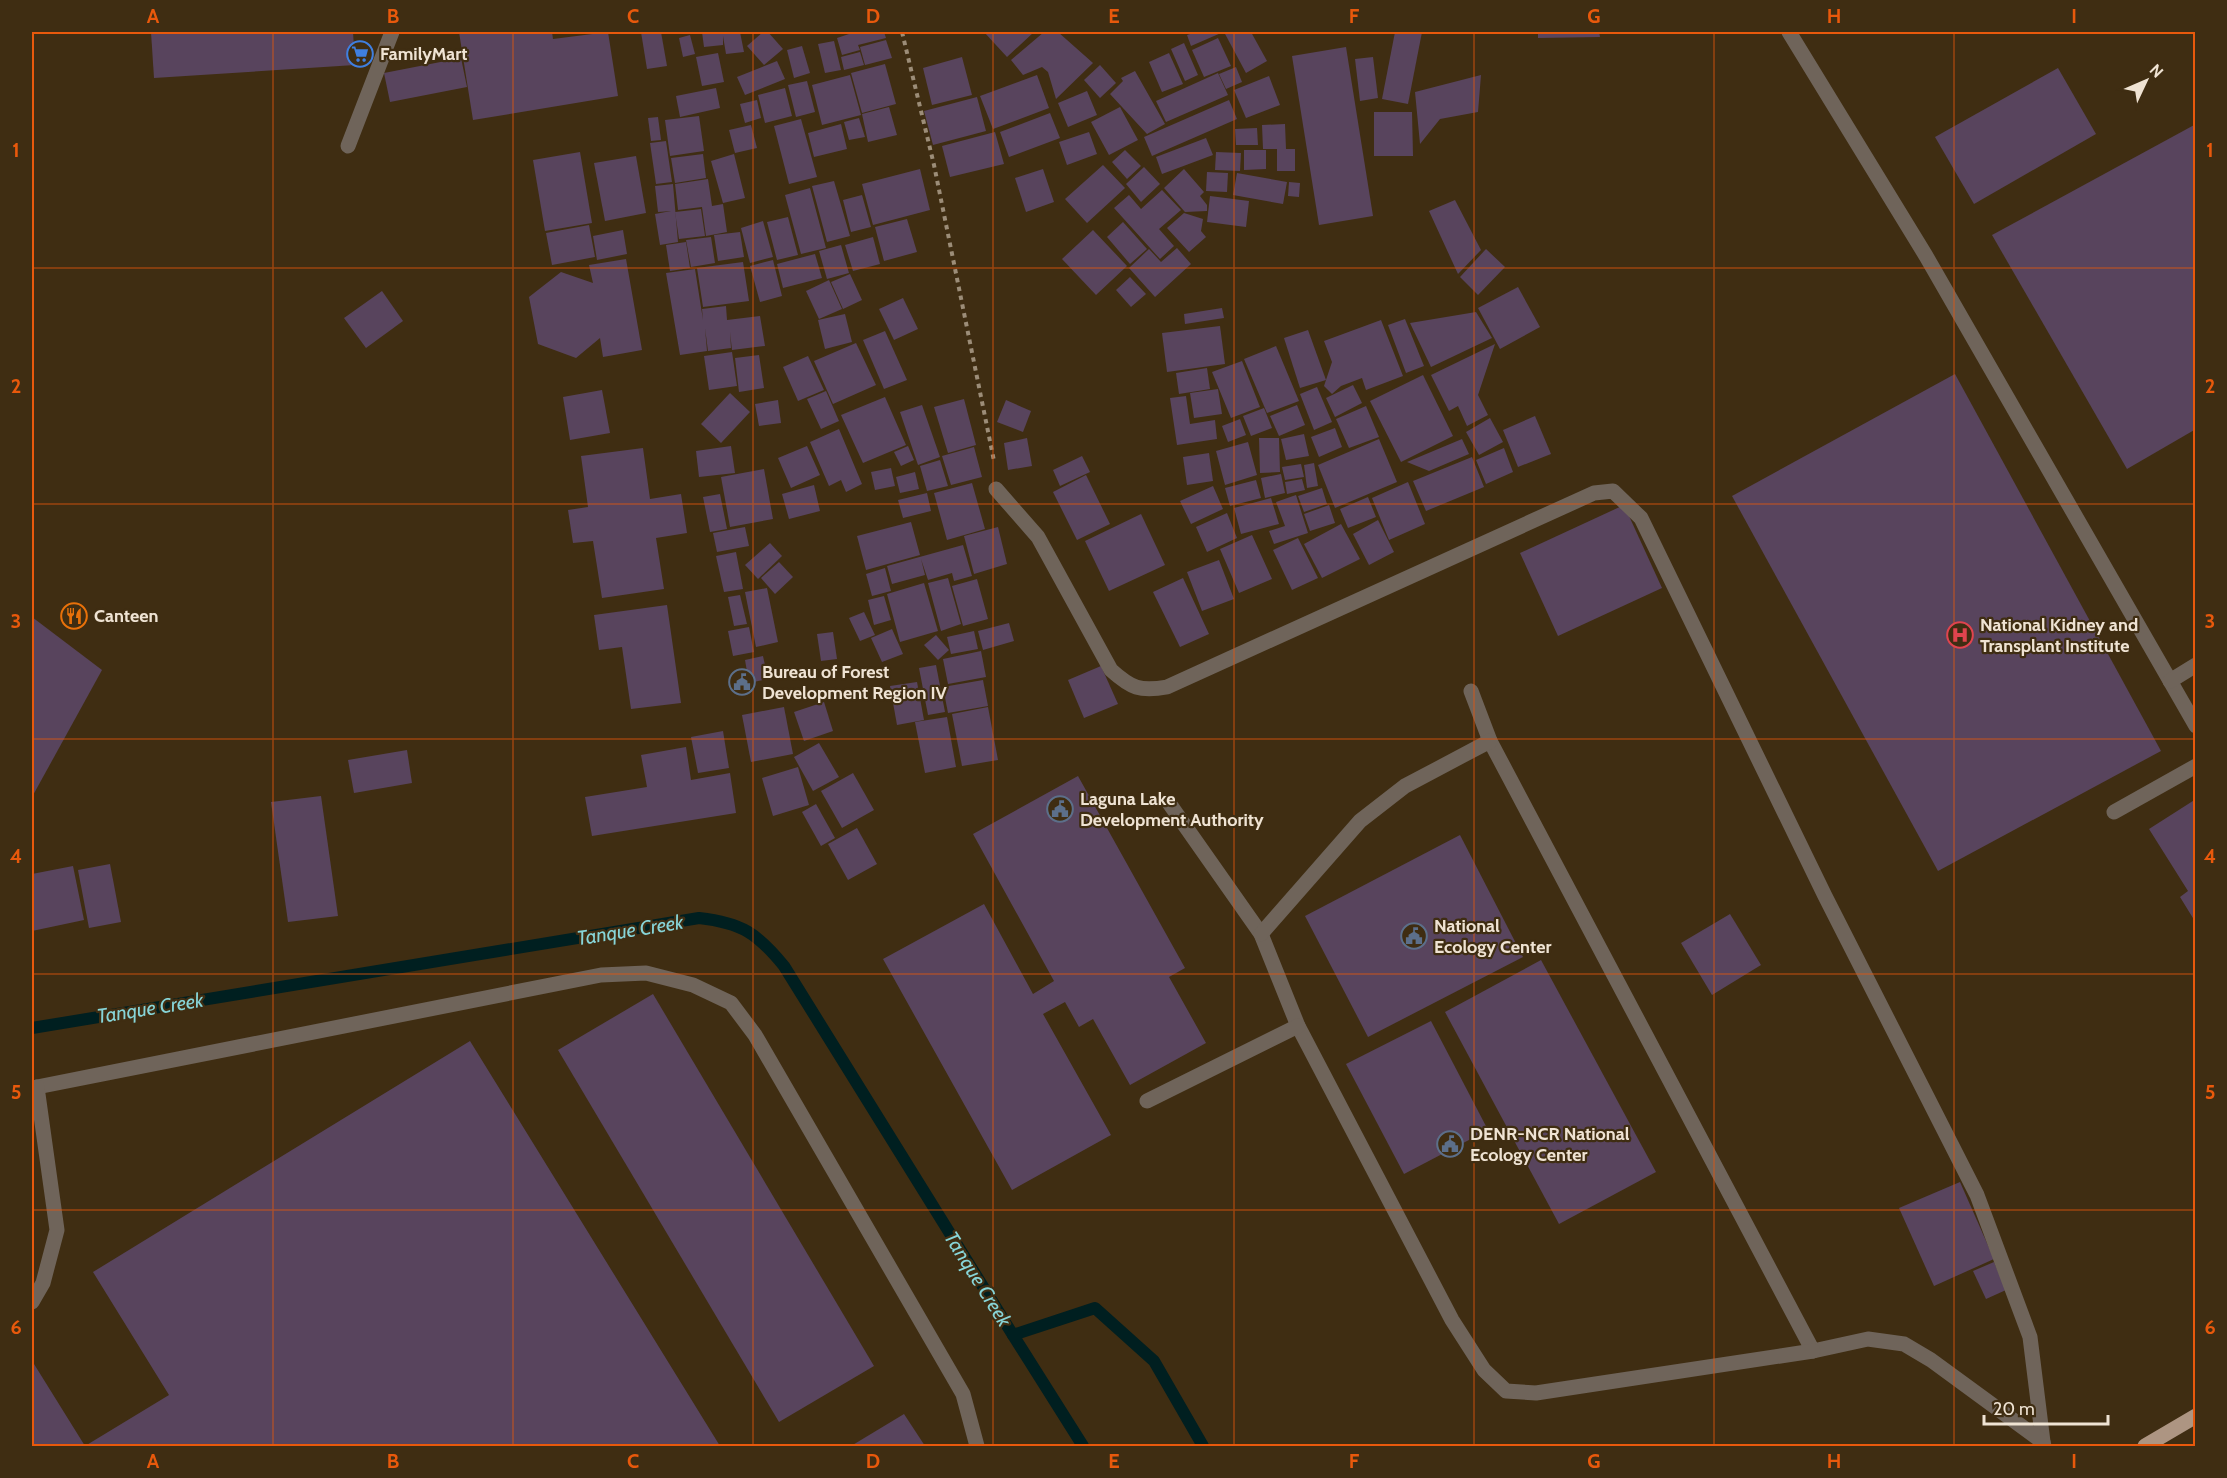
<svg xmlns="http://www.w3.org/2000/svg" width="2227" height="1478" font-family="Cabin,sans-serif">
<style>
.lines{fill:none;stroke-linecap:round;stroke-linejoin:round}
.stream{stroke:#001f20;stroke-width:12}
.building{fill:#58445d}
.path{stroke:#9c8d78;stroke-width:4;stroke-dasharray:4.5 4.5;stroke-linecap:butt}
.lane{stroke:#6f645a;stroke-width:15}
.primary{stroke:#ad9582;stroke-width:15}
.grid{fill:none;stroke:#e8590c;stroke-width:1.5;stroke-opacity:0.55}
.labels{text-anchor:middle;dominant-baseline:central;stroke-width:4.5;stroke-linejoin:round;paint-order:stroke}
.poi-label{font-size:18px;font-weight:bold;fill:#efe3d3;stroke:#3f2d12;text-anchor:start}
.water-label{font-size:20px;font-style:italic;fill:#87d5d8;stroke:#3f2d12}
.neatline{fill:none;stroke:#e8590c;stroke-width:2}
.grid-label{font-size:20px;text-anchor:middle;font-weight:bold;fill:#e8590c}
</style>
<rect width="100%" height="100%" fill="#3f2d12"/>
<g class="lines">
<g class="stream">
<path d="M32 1028 699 918C742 923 757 933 784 966L1013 1335"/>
<polyline points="1083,1446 1013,1335 1095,1308 1154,1361 1203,1446"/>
</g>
</g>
<g class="building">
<polygon points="151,32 353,32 355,65 154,78"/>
<polygon points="459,32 552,32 553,39 608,32 618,96 473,120"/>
<polygon points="641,32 661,32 667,66 647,69"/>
<polygon points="702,32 740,32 744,52 726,54 723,36 723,45 704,47"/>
<polygon points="763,32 768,32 783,49 764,65 747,46"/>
<polygon points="855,32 884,32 886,38 858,45 860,50 842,55 837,38"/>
<polygon points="984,32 1034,32 1007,57"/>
<polygon points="1044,32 1058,32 1093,63 1056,99 1048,72 1042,67 1023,75 1011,60"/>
<polygon points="1196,32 1220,32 1221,33 1191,46 1187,35"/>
<polygon points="1224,32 1251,32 1267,61 1246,73"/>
<polygon points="1395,32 1422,32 1408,104 1382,99"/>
<polygon points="1538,32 1599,32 1600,37 1538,38"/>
<polygon points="690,35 695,54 683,57 679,38"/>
<polygon points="1218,38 1231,66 1204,77 1192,50"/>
<polygon points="886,40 892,58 865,65 860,47"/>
<polygon points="834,41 841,70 825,73 818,44"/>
<polygon points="1184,43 1198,75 1185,81 1171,49"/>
<polygon points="802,46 810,73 794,78 787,50"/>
<polygon points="1346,47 1373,216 1319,225 1292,56"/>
<polygon points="860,52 864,65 844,70 841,57"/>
<polygon points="718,53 724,82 702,86 696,57"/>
<polygon points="1169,53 1183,84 1162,92 1149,62"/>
<polygon points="962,57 972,95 932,105 923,68"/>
<polygon points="1373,57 1378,98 1360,101 1355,59"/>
<polygon points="461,58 467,87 390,102 384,73"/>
<polygon points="777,61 785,79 745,95 737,77"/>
<polygon points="885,64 896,104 862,113 851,73"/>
<polygon points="1100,65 1116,83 1100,98 1084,80"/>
<polygon points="1236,67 1242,82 1226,89 1219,74"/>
<polygon points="2058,68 2096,134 1974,204 1935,137"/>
<polygon points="1135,71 1165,124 1147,134 1110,94 1123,81 1121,78"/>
<polygon points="1218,73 1228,95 1166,122 1156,101"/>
<polygon points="850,75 861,115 822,125 812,85"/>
<polygon points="1037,75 1049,108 993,129 980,96"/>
<polygon points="1481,75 1478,112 1440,119 1420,144 1415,92"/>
<polygon points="1269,76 1280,105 1246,118 1234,90"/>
<polygon points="807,81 815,112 796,117 788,85"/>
<polygon points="716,88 720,108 680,117 676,96"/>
<polygon points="785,88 792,116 765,123 758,95"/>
<polygon points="1087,91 1097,115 1068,127 1058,103"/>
<polygon points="977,97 986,131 933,145 924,111"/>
<polygon points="757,100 761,118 745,123 740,104"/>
<polygon points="1229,100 1237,119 1152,156 1144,137"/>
<polygon points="889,107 897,135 868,142 862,114"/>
<polygon points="1120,107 1138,140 1109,155 1091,122"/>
<polygon points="1374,112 1412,112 1413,156 1374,156"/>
<polygon points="1050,113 1060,138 1009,157 1000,132"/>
<polygon points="699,116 704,151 670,156 665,120"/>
<polygon points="658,117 661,140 651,141 648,118"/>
<polygon points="859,118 865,137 849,140 844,122"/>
<polygon points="801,119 817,177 789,184 774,126"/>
<polygon points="841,124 847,149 814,157 808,133"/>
<polygon points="1285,124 1286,149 1295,149 1295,171 1277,171 1277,149 1263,149 1262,125"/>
<polygon points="2196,124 2196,429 2127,469 1992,235"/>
<polygon points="751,125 757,148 735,153 729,130"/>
<polygon points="1257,128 1258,145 1236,145 1235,129"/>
<polygon points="995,132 1004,164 950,177 942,146"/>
<polygon points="1089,132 1097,154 1067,165 1059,142"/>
<polygon points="1206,138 1213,155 1162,174 1156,157"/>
<polygon points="666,141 672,182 656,184 650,143"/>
<polygon points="1125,150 1141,166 1127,179 1112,162"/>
<polygon points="1244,150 1266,150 1266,169 1244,170"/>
<polygon points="580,152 592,223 545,231 533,160"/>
<polygon points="1216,152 1241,153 1240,171 1215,170"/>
<polygon points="703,154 706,178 675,183 671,158"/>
<polygon points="734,154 745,198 723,203 711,161"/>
<polygon points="636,156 646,213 605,221 594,163"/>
<polygon points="1103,165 1125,188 1087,223 1065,199"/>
<polygon points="1144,167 1160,184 1141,202 1126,184"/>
<polygon points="920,169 930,210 873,225 862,184"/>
<polygon points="1043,169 1054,202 1026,212 1015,178"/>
<polygon points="1184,169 1204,192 1200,196 1207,205 1207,211 1185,212 1164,188"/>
<polygon points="1207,172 1228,173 1227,192 1206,191"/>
<polygon points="1237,173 1287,182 1283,204 1233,195"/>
<polygon points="708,179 712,206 723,204 727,232 706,236 702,207 678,210 675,184"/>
<polygon points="834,181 850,236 827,242 812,186"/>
<polygon points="1289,182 1300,183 1299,197 1288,196"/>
<polygon points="673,184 678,242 660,245 655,214 671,211 658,212 655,186"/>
<polygon points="810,188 826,248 801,254 785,195"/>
<polygon points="1162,190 1181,210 1159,229 1174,246 1160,259 1114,208 1129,195 1141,209"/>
<polygon points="862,195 871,227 851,232 843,200"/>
<polygon points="1210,196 1249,201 1246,227 1207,222"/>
<polygon points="1455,200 1481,250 1458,274 1429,211"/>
<polygon points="701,209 705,236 679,239 675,212"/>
<polygon points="1184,213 1203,219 1201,231 1206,237 1189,252 1167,228"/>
<polygon points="788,217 798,255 777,260 767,222"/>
<polygon points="907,219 917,252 884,261 875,227"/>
<polygon points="763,221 773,257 750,263 741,228"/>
<polygon points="1123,222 1147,249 1130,264 1107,237"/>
<polygon points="589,225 595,257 552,265 546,233"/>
<polygon points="623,230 627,254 597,260 593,236"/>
<polygon points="1093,230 1127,266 1096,295 1062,259"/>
<polygon points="740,232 744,257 718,261 714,235"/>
<polygon points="711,237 715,263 691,267 686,240"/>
<polygon points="873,237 880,264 853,271 845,245"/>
<polygon points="686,242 690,268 670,271 666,245"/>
<polygon points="841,245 849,273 827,279 819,251"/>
<polygon points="1177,248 1191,264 1155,297 1129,268 1149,249 1161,262"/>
<polygon points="1486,249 1505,267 1478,295 1460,277"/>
<polygon points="815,254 822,278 783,288 777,264"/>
<polygon points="626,259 642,350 603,357 600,338 576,358 538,344 529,297 561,272 593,283 589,265"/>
<polygon points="773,260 782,296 760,302 750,266"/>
<polygon points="743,262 749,301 703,307 697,268"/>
<polygon points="695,269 703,320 702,309 726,306 727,320 760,316 765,346 732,350 730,332 731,348 708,351 705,328 707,351 680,355 666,273"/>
<polygon points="850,274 862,300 843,309 831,282"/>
<polygon points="1130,277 1146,294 1131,307 1116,290"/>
<polygon points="829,280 842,309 819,319 806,291"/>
<polygon points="1518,287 1540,327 1500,349 1478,308"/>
<polygon points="382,291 403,321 366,348 344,318"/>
<polygon points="903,298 918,329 894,340 879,309"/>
<polygon points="1222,308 1224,318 1185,324 1184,314"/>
<polygon points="1476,312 1492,338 1431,367 1410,323"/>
<polygon points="845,314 852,342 825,349 818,320"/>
<polygon points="1405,319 1424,366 1406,373 1388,325"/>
<polygon points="1381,320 1403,376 1366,390 1362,378 1341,386 1332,394 1324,386 1332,362 1324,341"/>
<polygon points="1220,326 1225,364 1167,372 1162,333"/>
<polygon points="1308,330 1326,380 1300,388 1284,338"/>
<polygon points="885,331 907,380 884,389 863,340"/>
<polygon points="856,343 876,385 833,404 814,361"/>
<polygon points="1495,344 1478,395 1488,415 1467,426 1458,406 1449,411 1431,375"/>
<polygon points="1276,346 1299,401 1267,413 1244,359"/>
<polygon points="732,352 737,386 709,390 704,356"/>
<polygon points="759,355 764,388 739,392 735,358"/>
<polygon points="808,356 824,390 798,401 783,367"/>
<polygon points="1242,361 1260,407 1231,418 1212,372"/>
<polygon points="1207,368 1210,389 1179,394 1176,373"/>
<polygon points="1955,374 2161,751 1938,871 1732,496"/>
<polygon points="1423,375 1453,436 1401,462 1370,401"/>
<polygon points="1353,385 1362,403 1335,417 1326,398"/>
<polygon points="1317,387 1332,422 1314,430 1300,394"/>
<polygon points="1218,389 1222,414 1194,418 1190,393"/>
<polygon points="602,390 610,433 570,440 563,397"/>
<polygon points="826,391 839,421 821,429 807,399"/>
<polygon points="730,393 750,412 721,443 701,424"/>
<polygon points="1186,396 1190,424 1215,420 1217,439 1177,445 1170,398"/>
<polygon points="885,397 906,445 863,463 841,415"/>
<polygon points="964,399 976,445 948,453 934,407"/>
<polygon points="778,400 781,423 759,426 755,404"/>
<polygon points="1006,400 1031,411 1023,432 997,422"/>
<polygon points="922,405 940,457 918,465 900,412"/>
<polygon points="1297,405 1305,425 1279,436 1270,416"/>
<polygon points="1366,406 1379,437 1349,448 1336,419"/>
<polygon points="1264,408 1272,428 1251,436 1243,416"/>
<polygon points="1535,416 1551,454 1518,467 1503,430"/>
<polygon points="1490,418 1503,442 1479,455 1466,432"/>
<polygon points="1240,419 1246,435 1228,442 1222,426"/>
<polygon points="1335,428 1342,447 1319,457 1311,437"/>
<polygon points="839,429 862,484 846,492 841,480 829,486 810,442"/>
<polygon points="1304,434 1309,456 1286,460 1281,439"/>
<polygon points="1027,438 1032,466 1008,470 1004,443"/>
<polygon points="1259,438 1279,438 1280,472 1260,473"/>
<polygon points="1379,439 1397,482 1335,508 1318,465"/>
<polygon points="1462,439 1469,454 1429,471 1407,462"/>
<polygon points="1248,442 1257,475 1225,485 1216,451"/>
<polygon points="731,446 735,473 699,477 696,451"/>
<polygon points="807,446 820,475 791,488 778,458"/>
<polygon points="908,446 914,460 901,466 894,452"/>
<polygon points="974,447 982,477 951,485 942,456"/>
<polygon points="643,448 650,499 681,494 687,533 656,538 664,589 602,598 593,541 573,543 568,510 588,507 581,456"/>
<polygon points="1504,448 1513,472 1486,484 1476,460"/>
<polygon points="1209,453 1213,481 1187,485 1183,457"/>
<polygon points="1082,456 1090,472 1060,486 1053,470"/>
<polygon points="1472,457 1484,487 1426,511 1413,481"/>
<polygon points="940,460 948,486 927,491 920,466"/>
<polygon points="1314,463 1318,486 1307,488 1304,465"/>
<polygon points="1301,464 1304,477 1285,480 1282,467"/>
<polygon points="891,468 895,486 875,490 871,472"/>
<polygon points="764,469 773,519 730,527 721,477"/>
<polygon points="915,472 919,489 900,493 896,477"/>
<polygon points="1281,474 1285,493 1265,498 1261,478"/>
<polygon points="1086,475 1110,524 1077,540 1053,492"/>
<polygon points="1302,479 1305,490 1287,494 1285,482"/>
<polygon points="1256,480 1261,498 1230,506 1225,488"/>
<polygon points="1408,482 1425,524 1389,540 1372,498"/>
<polygon points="972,483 985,529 947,540 934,493"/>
<polygon points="814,485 820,511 789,519 782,494"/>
<polygon points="1213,486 1223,509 1191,524 1180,501"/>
<polygon points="1322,488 1327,504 1304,512 1298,496"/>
<polygon points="927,493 931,511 903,518 898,500"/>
<polygon points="720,494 727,529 710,532 703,497"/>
<polygon points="1296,495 1308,533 1274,544 1269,531 1285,526 1276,502"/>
<polygon points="1368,497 1376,517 1348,528 1340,509"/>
<polygon points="1271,498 1279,524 1241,534 1234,508"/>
<polygon points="1329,505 1335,523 1310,531 1304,514"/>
<polygon points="1624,505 1662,588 1558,636 1520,553"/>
<polygon points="1227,513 1237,538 1207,552 1196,527"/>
<polygon points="1141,514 1165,565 1109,591 1085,541"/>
<polygon points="1378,520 1394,552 1369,565 1353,534"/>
<polygon points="911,522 920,555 866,570 857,536"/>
<polygon points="1341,524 1360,559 1322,578 1304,544"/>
<polygon points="745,527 749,546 717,552 713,533"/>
<polygon points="998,527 1007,564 974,574 964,536"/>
<polygon points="1252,535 1272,579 1239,593 1220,549"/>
<polygon points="1298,538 1318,578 1292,590 1273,550"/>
<polygon points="770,543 782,556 758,579 745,565"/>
<polygon points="963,545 972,576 954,581 952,573 928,580 921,559 925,575 892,584 887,566"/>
<polygon points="736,552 743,589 724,592 716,556"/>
<polygon points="1219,560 1234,599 1202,611 1187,572"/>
<polygon points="779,562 793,577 775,594 761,578"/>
<polygon points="885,568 891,591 872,596 866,574"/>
<polygon points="948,578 961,624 941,631 928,583"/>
<polygon points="1183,578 1209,634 1180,647 1153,592"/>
<polygon points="977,579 988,619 963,626 952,586"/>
<polygon points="924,583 938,631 900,642 887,594"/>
<polygon points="767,588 778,642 756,647 745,592"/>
<polygon points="740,595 747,624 734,626 728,597"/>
<polygon points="884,596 891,620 874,625 868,600"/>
<polygon points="667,605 681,703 631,709 622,647 599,650 594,615"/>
<polygon points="864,612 875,635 860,641 849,618"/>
<polygon points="32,617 102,670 32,797"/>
<polygon points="1009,623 1014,641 983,650 978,631"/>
<polygon points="749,627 754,652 733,656 728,631"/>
<polygon points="892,629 903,654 882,662 871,638"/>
<polygon points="974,631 978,649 951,654 947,637"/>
<polygon points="833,632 837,659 821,661 817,634"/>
<polygon points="936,635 949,650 938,660 924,645"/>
<polygon points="981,651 986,677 948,684 943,659"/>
<polygon points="763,656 768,679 749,683 745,660"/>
<polygon points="936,665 945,712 928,715 919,668"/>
<polygon points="1101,666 1118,704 1084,718 1068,680"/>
<polygon points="983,680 988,706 948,713 943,687"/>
<polygon points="917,682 924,720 897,725 890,686"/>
<polygon points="824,702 833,731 804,741 794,712"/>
<polygon points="784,707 793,754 751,762 742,715"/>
<polygon points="988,707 998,760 962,766 952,714"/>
<polygon points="947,717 956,767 925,773 915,722"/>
<polygon points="723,731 729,768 698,773 691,737"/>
<polygon points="819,743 839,777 813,791 794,757"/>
<polygon points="686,747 691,780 730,773 736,813 592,836 585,797 647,787 641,755"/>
<polygon points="407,750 412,783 354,793 348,760"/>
<polygon points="798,767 809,805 773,816 762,778"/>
<polygon points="853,773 874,810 842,828 821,791"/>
<polygon points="1078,776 1185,968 1169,977 1206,1043 1130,1085 1093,1019 1079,1027 1065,1002 1043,1014 1111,1135 1012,1190 883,959 984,904 1033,994 1054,981 973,834"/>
<polygon points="321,796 338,916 288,922 271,802"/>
<polygon points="2196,799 2196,923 2180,897 2188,891 2149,829"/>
<polygon points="816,804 835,838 821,846 802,812"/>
<polygon points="857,828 877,864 848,880 828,844"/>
<polygon points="1460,835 1523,957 1368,1037 1305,916"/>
<polygon points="110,864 121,922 89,928 78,870"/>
<polygon points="73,866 84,920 32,931 32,874"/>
<polygon points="1730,914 1761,965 1712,995 1681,943"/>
<polygon points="1541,960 1656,1172 1559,1224 1445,1012"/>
<polygon points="653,994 874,1366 779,1422 558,1050"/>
<polygon points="1431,1021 1488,1130 1404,1174 1346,1064"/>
<polygon points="470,1041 720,1446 32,1446 32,1366 34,1364 85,1446 169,1395 93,1272"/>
<polygon points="1960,1182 1994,1259 1934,1286 1899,1208"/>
<polygon points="1994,1262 2006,1290 1986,1299 1973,1271"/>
<polygon points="904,1414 925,1446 851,1446"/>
</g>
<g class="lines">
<polyline class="path" points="902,32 934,165 994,461"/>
<g class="lane">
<polyline points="1789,32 1926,256 2196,726"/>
<polyline points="348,146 392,32"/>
<path d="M996 489 1038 537 1111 670C1131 688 1140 692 1167 687L1594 493 1613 491 1641 518 1825 896 1977 1195 2030 1337 2043 1442"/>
<polyline points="2170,681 2196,665"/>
<polyline points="1471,691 1490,741 1813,1351 1868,1339 1904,1344 1931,1360 2043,1442 2044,1446"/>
<polyline points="1169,803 1261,934 1298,1026 1452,1320 1484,1370 1506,1391 1536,1393 1813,1351"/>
<polyline points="2114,812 2196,766"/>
<polyline points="1261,934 1360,821 1405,786 1490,741"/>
<polyline points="32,1088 601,975 646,973 693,985 731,1003 755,1035 963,1394 977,1446"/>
<polyline points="1147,1101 1298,1026"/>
<polyline points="32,1302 43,1283 57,1230 37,1087"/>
</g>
<polyline class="primary" points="2145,1446 2196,1416"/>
</g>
<path class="grid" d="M273 32V1446M513 32V1446M753 32V1446M993 32V1446M1234 32V1446M1474 32V1446M1714 32V1446M1954 32V1446M32 268H2196M32 504H2196M32 739H2196M32 974H2196M32 1210H2196"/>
<defs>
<g id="supermarket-ring" transform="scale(1.35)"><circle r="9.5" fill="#3f2d12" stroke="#3f7fe0" stroke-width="1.5"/><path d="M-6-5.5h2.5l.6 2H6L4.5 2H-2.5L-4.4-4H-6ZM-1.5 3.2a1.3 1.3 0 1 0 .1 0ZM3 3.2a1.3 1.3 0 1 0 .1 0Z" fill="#3f7fe0"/></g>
<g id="restaurant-ring" transform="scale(1.35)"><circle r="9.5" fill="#3f2d12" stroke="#e8710a" stroke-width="1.5"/><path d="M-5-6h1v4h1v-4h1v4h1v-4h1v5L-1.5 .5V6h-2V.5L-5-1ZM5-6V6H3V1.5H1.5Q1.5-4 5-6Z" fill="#e8710a"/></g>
<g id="hospital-ring" transform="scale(1.35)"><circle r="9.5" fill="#3f2d12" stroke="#e0444e" stroke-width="1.5"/><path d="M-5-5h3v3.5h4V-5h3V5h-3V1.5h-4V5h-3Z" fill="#e0444e"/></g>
<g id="civic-ring" transform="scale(1.35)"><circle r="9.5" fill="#3f2d12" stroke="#5c6f8a" stroke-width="1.5"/><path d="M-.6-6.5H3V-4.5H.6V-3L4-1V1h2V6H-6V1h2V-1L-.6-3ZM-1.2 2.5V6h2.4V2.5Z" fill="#5c6f8a"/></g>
</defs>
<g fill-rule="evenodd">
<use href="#supermarket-ring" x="360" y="54"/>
<use href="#restaurant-ring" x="74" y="616"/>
<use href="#hospital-ring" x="1960" y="635"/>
<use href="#civic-ring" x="742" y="682"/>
<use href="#civic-ring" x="1060" y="809"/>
<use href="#civic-ring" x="1414" y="936"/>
<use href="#civic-ring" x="1450" y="1144"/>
</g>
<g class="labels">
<g class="poi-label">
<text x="380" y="54">FamilyMart</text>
<text x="94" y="616">Canteen</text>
<text x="1980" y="625">National Kidney and<tspan x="1980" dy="21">Transplant Institute</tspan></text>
<text x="762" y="672">Bureau of Forest<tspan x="762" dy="21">Development Region IV</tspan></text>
<text x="1080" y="799">Laguna Lake<tspan x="1080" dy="21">Development Authority</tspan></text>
<text x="1434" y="926">National<tspan x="1434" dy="21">Ecology Center</tspan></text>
<text x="1470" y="1134">DENR-NCR National<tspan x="1470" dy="21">Ecology Center</tspan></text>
</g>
<g class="water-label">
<text transform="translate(630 930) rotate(-9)">Tanque Creek</text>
<text transform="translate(150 1008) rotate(-9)">Tanque Creek</text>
<text transform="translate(978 1279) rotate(58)">Tanque Creek</text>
</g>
</g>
<rect width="2227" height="1478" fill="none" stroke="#3f2d12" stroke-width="66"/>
<g transform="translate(2146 81) rotate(46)" stroke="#3f2d12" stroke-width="4.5" paint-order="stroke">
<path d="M0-4.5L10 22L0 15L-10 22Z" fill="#efe3d3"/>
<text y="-9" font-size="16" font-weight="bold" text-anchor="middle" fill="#efe3d3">N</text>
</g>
<path d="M1984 1415v9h124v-9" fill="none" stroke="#efe3d3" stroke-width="3"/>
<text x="1993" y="1415" font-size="18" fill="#efe3d3" stroke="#3f2d12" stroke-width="4.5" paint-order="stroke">20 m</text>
<rect x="33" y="33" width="2161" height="1412" class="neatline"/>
<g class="grid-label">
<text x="153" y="23">A</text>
<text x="393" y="23">B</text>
<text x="633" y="23">C</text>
<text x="873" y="23">D</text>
<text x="1114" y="23">E</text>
<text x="1354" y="23">F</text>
<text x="1594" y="23">G</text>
<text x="1834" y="23">H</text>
<text x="2074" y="23">I</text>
<text x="16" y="157">1</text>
<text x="2210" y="157">1</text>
<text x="16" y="393">2</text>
<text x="2210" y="393">2</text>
<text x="16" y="628">3</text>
<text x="2210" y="628">3</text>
<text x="16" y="863">4</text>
<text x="2210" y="863">4</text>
<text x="16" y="1099">5</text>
<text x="2210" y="1099">5</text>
<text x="16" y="1334">6</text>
<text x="2210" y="1334">6</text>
<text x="153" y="1468">A</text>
<text x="393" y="1468">B</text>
<text x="633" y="1468">C</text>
<text x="873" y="1468">D</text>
<text x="1114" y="1468">E</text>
<text x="1354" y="1468">F</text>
<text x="1594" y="1468">G</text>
<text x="1834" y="1468">H</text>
<text x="2074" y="1468">I</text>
</g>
</svg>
